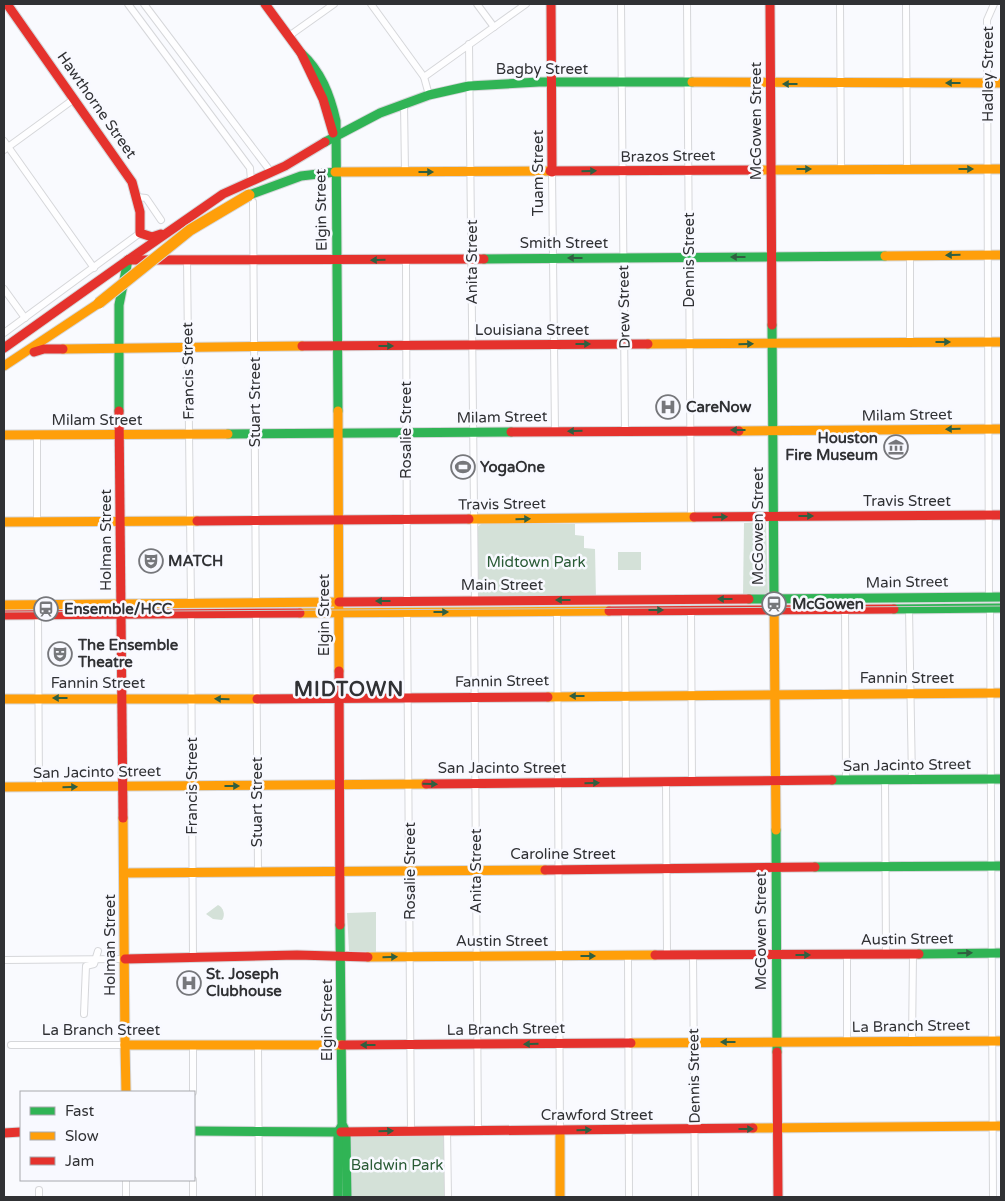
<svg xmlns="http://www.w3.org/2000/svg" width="1005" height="1201" font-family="'Varela Round',sans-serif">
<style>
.green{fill:#d4e1d8}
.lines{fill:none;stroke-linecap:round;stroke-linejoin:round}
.street-casing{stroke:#d6d7da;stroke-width:8}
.fast-casing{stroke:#d6d7da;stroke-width:11}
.slow-casing{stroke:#d6d7da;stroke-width:11}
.jam-casing{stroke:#d6d7da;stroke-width:11}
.street{stroke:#fefeff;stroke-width:6}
.fast{stroke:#30b455;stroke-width:9}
.slow{stroke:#ff9f0a;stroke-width:9}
.jam{stroke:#e5322d;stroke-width:9}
.tram{stroke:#c9caca;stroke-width:1}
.slow-bridge-casing{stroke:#d7d8da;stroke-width:13;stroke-linecap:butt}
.slow-bridge{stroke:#ff9f0a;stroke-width:11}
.oneway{fill:#305f40}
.labels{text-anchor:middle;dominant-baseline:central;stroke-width:5;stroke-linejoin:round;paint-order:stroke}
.street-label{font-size:15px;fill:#303134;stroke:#f8f9ff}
.poi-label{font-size:15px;font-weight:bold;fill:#303134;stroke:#f8f9ff;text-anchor:start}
.park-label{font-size:15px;fill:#295a35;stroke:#f8f9ff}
.district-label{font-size:20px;font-weight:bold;letter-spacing:1px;fill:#303134;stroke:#f8f9ff}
</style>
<rect width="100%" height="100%" fill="#f9fafe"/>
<g class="green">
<polygon points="766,522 768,595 743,596 744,523"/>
<polygon points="481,524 575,524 575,535 584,536 584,548 595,549 596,599 480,598 477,594 476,528"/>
<rect x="618" y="552" width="23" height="18"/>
<path d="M218 905C223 907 226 915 222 920L213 919 206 914Z"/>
<polygon points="376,912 376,952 349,951 347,913"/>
<polygon points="442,1134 444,1136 445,1197 350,1197 348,1135"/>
</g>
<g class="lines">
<g class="street-casing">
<g id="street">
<polyline points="128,4 250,168 251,181"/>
<polyline points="144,4 271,172"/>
<polyline points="371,4 424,77 429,95"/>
<polyline points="477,4 494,27"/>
<polyline points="621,4 625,430"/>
<polyline points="687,4 691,517"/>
<polyline points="840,4 841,170"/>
<polyline points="906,4 907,169"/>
<polyline points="289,36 334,4"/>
<polyline points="469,44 475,601"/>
<polyline points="424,77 526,4"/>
<polyline points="404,104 405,172"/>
<polyline points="4,141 94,268"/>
<polyline points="4,150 74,99"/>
<polyline points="552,172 555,431"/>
<polyline points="137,197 146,198 161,220"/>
<polyline points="253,202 256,602"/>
<polyline points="910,256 910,342"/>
<polyline points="406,259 407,601"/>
<polyline points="187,260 191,603"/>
<polyline points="4,289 25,318"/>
<polyline points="4,333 140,233"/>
<polyline points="37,435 37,522"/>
<polyline points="989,597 987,20 994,4"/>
<polyline points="990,608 993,1197"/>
<polyline points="845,609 846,780"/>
<polyline points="909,609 912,780"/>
<polyline points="691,610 692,782"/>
<polyline points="557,611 560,1131"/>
<polyline points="625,611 626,782"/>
<polyline points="407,612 411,1130"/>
<polyline points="474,612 478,1130"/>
<polyline points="256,613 258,871"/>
<polyline points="191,614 193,958"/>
<polyline points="38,615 39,788"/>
<polyline points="885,780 886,954"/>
<polyline points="666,782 667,955"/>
<polyline points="628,956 629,1197"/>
<polyline points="693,956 695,1197"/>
<polyline points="4,960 125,959"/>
<polyline points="84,1014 86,966 94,964 98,951"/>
<polyline points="912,1041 913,954"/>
<polyline points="847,1042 847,954"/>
<polyline points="258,1044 259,1197"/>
<polyline points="11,1045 125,1045"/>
<polyline points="193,1045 193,1092"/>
<polyline points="447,1130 448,1197"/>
<polyline points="39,1190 39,1197"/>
<polyline points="126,1197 126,1180"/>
<polyline points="193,1197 193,1180"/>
</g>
</g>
<g class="fast-casing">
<g id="fast">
<path d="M301 53C321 71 330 95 336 121L338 411"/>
<polyline points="325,142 380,113 429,95 469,86 539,82 692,82"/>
<polyline points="249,195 301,176 335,172"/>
<polyline points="484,259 885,256"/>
<polyline points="772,325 774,596"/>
<polyline points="119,411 119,305 128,260"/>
<polyline points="228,434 511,432"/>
<polyline points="749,599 1001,597"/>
<polyline points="894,609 1001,608"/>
<polyline points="832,780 1001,779"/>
<polyline points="776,830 777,1052"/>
<polyline points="815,867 1001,866"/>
<polyline points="340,925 342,1124 346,1132 347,1197"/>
<polyline points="919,954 1001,953"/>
<polyline points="194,1131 338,1132"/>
<polyline points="338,1197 338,1132 341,1127"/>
</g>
</g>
<g class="slow-casing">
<g id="slow">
<polyline points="692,82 1001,83"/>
<polyline points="759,170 1001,169"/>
<polyline points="335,172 550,171"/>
<polyline points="885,256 1001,255"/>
<polyline points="648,344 1001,342"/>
<polyline points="63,349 302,346"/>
<polyline points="4,366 99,303"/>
<polyline points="338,411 339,671"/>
<polyline points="739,431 1001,429"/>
<polyline points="4,435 228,434"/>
<polyline points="469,519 694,517"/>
<polyline points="4,522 197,521"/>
<polyline points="774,596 776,830"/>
<polyline points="4,605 339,602"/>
<polyline points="300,613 609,611"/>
<polyline points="548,697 1001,693"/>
<polyline points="4,699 257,699"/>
<polyline points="4,787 426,784"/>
<polyline points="123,818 125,1045"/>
<polyline points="124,873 545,870"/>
<polyline points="368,957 655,955"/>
<polyline points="631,1043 1001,1041"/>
<polyline points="126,1092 125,1045 342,1045"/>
<polyline points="753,1128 1001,1126"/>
<polyline points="560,1131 560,1197"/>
</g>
</g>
<g class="jam-casing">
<g id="jam">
<polyline points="7,4 132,182 140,212 140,233 152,237 161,234"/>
<polyline points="265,4 301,53 323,99 333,133"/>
<polyline points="551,4 552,172"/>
<polyline points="770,4 772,325"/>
<polyline points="550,171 759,170"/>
<polyline points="128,260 223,194 285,166 325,142"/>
<polyline points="128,260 484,259"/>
<polyline points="302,346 648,344"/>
<polyline points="4,348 128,260"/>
<polyline points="34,352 44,349 63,349"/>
<polyline points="119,411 123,818"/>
<polyline points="511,432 739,431"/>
<polyline points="694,517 1001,515"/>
<polyline points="197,521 469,519"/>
<polyline points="339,602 749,599"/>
<polyline points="609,611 894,609"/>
<polyline points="4,615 300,613"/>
<polyline points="339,671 340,925"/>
<polyline points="257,699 548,697"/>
<polyline points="426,784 832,780"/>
<polyline points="545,870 815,867"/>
<polyline points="655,955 919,954"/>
<polyline points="125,959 297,955 368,957"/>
<polyline points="342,1045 631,1043"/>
<polyline points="777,1052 778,1197"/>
<polyline points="341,1132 753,1128"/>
<polyline points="4,1133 21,1132"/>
</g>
</g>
<use href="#street" class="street"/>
<use href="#fast" class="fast"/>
<use href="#slow" class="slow"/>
<use href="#jam" class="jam"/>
<polyline class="tram" points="4,612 1001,606"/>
<g class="slow-bridge-casing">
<polyline id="slow-bridge" points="99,303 190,230 249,195"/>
</g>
<use href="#slow-bridge" class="slow-bridge"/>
</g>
<defs><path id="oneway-solid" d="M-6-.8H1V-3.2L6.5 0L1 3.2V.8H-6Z" transform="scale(1.25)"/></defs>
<g class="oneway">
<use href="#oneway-solid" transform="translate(953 83) rotate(180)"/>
<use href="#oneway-solid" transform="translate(790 84) rotate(180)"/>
<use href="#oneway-solid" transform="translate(804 169)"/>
<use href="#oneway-solid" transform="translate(966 169)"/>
<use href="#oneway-solid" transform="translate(589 171) rotate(-1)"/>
<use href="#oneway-solid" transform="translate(426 172)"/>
<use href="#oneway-solid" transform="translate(953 255) rotate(179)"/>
<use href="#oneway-solid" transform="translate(738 257) rotate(-180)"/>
<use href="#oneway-solid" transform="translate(575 258) rotate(180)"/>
<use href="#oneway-solid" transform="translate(378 260) rotate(179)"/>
<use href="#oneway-solid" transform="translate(943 342)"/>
<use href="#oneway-solid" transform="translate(583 344)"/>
<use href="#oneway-solid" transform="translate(746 344) rotate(-1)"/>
<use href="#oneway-solid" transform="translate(386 346)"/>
<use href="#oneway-solid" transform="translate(953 429) rotate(179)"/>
<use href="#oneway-solid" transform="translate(738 430) rotate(-180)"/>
<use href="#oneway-solid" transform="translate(575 431) rotate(179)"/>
<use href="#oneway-solid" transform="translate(806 516)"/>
<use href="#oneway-solid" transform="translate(720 517) rotate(-1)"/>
<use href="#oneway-solid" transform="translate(523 519) rotate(-1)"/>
<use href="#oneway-solid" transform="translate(725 599) rotate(180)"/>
<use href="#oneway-solid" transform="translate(563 600) rotate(180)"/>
<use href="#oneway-solid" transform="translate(383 601) rotate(180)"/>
<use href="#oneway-solid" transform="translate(656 610)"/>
<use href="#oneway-solid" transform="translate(441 612)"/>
<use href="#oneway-solid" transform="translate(577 696) rotate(-180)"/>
<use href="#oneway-solid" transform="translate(60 698) rotate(-180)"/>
<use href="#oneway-solid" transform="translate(222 699) rotate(-179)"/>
<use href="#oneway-solid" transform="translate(592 783) rotate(-1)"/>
<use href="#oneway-solid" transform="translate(430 784) rotate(1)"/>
<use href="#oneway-solid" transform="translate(232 786)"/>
<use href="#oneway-solid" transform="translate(70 787) rotate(-1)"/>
<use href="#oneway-solid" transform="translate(965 953) rotate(-1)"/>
<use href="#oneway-solid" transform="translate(803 955)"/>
<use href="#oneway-solid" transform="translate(588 956)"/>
<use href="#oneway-solid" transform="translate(390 957) rotate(-1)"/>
<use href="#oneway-solid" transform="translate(728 1042) rotate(180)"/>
<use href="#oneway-solid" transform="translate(531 1044) rotate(179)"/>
<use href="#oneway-solid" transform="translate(368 1045) rotate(180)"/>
<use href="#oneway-solid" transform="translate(746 1129)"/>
<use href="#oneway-solid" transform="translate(584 1130) rotate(-1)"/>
<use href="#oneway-solid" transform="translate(386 1131) rotate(-2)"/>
</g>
<defs>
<g id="hospital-ring" transform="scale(1.25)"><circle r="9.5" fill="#f8f9ff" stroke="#76777b" stroke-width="1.5"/><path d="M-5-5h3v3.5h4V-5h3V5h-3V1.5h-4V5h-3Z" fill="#76777b"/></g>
<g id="museum-ring" transform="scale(1.25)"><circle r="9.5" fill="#f8f9ff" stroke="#76777b" stroke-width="1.5"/><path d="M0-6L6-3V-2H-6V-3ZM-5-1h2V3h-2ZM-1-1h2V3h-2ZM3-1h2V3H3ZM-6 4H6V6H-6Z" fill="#76777b"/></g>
<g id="stadium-ring" transform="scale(1.25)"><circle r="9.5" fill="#f8f9ff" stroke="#76777b" stroke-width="1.5"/><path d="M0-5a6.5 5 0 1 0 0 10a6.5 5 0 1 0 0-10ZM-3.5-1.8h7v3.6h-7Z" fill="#76777b"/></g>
<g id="theatre-ring" transform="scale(1.25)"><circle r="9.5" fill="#f8f9ff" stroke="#76777b" stroke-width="1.5"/><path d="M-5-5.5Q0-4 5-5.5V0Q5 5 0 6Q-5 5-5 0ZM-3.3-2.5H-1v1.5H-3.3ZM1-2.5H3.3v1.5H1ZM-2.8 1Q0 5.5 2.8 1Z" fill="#76777b"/></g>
<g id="station-ring" transform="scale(1.25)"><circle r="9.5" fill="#f8f9ff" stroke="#76777b" stroke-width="1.5"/><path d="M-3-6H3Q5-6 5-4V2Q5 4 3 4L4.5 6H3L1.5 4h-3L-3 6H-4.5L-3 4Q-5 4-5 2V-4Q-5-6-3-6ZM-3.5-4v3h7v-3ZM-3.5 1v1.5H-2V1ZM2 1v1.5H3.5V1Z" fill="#76777b"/></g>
</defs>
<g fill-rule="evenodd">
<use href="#hospital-ring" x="668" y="407"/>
<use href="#museum-ring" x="896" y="447"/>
<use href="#stadium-ring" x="463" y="467"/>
<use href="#theatre-ring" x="151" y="561"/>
<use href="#station-ring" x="774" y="604"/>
<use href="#station-ring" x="46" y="609"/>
<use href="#theatre-ring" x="60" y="654"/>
<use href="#hospital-ring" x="189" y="983"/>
</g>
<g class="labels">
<g class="street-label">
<text x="542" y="69">Bagby Street</text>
<text transform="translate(988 74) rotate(-90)">Hadley Street</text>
<text transform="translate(97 105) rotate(55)">Hawthorne Street</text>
<text transform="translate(756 121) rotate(-90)">McGowen Street</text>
<text transform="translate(668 156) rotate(-1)">Brazos Street</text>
<text transform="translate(538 173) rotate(-90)">Tuam Street</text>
<text transform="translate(321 210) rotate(-91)">Elgin Street</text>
<text x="564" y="243">Smith Street</text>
<text transform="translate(689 260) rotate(-90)">Dennis Street</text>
<text transform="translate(472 262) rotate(-90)">Anita Street</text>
<text transform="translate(624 307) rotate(-91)">Drew Street</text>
<text x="532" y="330">Louisiana Street</text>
<text transform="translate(188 371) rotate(-91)">Francis Street</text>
<text transform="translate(255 402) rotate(-90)">Stuart Street</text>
<text transform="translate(907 415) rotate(-1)">Milam Street</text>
<text transform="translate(502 417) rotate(-1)">Milam Street</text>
<text x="97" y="420">Milam Street</text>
<text transform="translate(406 430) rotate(-90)">Rosalie Street</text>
<text x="907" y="501">Travis Street</text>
<text transform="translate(502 504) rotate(-1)">Travis Street</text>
<text transform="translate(758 526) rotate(-90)">McGowen Street</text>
<text transform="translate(106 540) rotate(-90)">Holman Street</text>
<text transform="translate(907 582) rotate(-1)">Main Street</text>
<text x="502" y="585">Main Street</text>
<text transform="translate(324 615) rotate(-90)">Elgin Street</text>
<text x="907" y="678">Fannin Street</text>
<text transform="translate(502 681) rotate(-1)">Fannin Street</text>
<text x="98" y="683">Fannin Street</text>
<text transform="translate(907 765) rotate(-1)">San Jacinto Street</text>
<text x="502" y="768">San Jacinto Street</text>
<text transform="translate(97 772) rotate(-1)">San Jacinto Street</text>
<text transform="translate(192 786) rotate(-90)">Francis Street</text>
<text transform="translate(257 802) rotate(-90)">Stuart Street</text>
<text x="563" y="854">Caroline Street</text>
<text transform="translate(410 871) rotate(-90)">Rosalie Street</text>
<text transform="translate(476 871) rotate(-90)">Anita Street</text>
<text transform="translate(761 931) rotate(-90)">McGowen Street</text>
<text transform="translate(907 939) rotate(-1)">Austin Street</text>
<text x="502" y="941">Austin Street</text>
<text transform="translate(110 945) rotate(-90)">Holman Street</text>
<text transform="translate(327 1020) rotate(-90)">Elgin Street</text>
<text transform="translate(911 1026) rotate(-1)">La Branch Street</text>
<text transform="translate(506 1029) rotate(-1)">La Branch Street</text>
<text x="101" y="1030">La Branch Street</text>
<text transform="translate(694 1076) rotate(-91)">Dennis Street</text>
<text x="597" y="1115">Crawford Street</text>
</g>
<g class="poi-label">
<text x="686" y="407">CareNow</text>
<text x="878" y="438" text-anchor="end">Houston<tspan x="878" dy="17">Fire Museum</tspan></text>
<text x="480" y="467">YogaOne</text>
<text x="168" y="561">MATCH</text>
<text x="792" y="604">McGowen</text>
<text x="64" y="609">Ensemble/HCC</text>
<text x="78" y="645">The Ensemble<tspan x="78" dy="17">Theatre</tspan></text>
<text x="206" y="974">St. Joseph<tspan x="206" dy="17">Clubhouse</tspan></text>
</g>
<g class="park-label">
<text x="536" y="562">Midtown Park</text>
<text x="397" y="1165">Baldwin Park</text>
</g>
<g class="district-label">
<text x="349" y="690">MIDTOWN</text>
</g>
</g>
<rect width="1005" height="1201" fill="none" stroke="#303134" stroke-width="10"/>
<rect x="20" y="1091" width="175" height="90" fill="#f8f9ff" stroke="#a8a9ae"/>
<rect x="30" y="1107" width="25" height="8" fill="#30b455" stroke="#a8a9ae"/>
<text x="65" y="1116" font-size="15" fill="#303134">Fast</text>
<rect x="30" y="1132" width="25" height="8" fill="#ff9f0a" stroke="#a8a9ae"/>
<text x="65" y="1141" font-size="15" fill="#303134">Slow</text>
<rect x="30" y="1157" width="25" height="8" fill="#e5322d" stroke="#a8a9ae"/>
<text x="65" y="1166" font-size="15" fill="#303134">Jam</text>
</svg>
